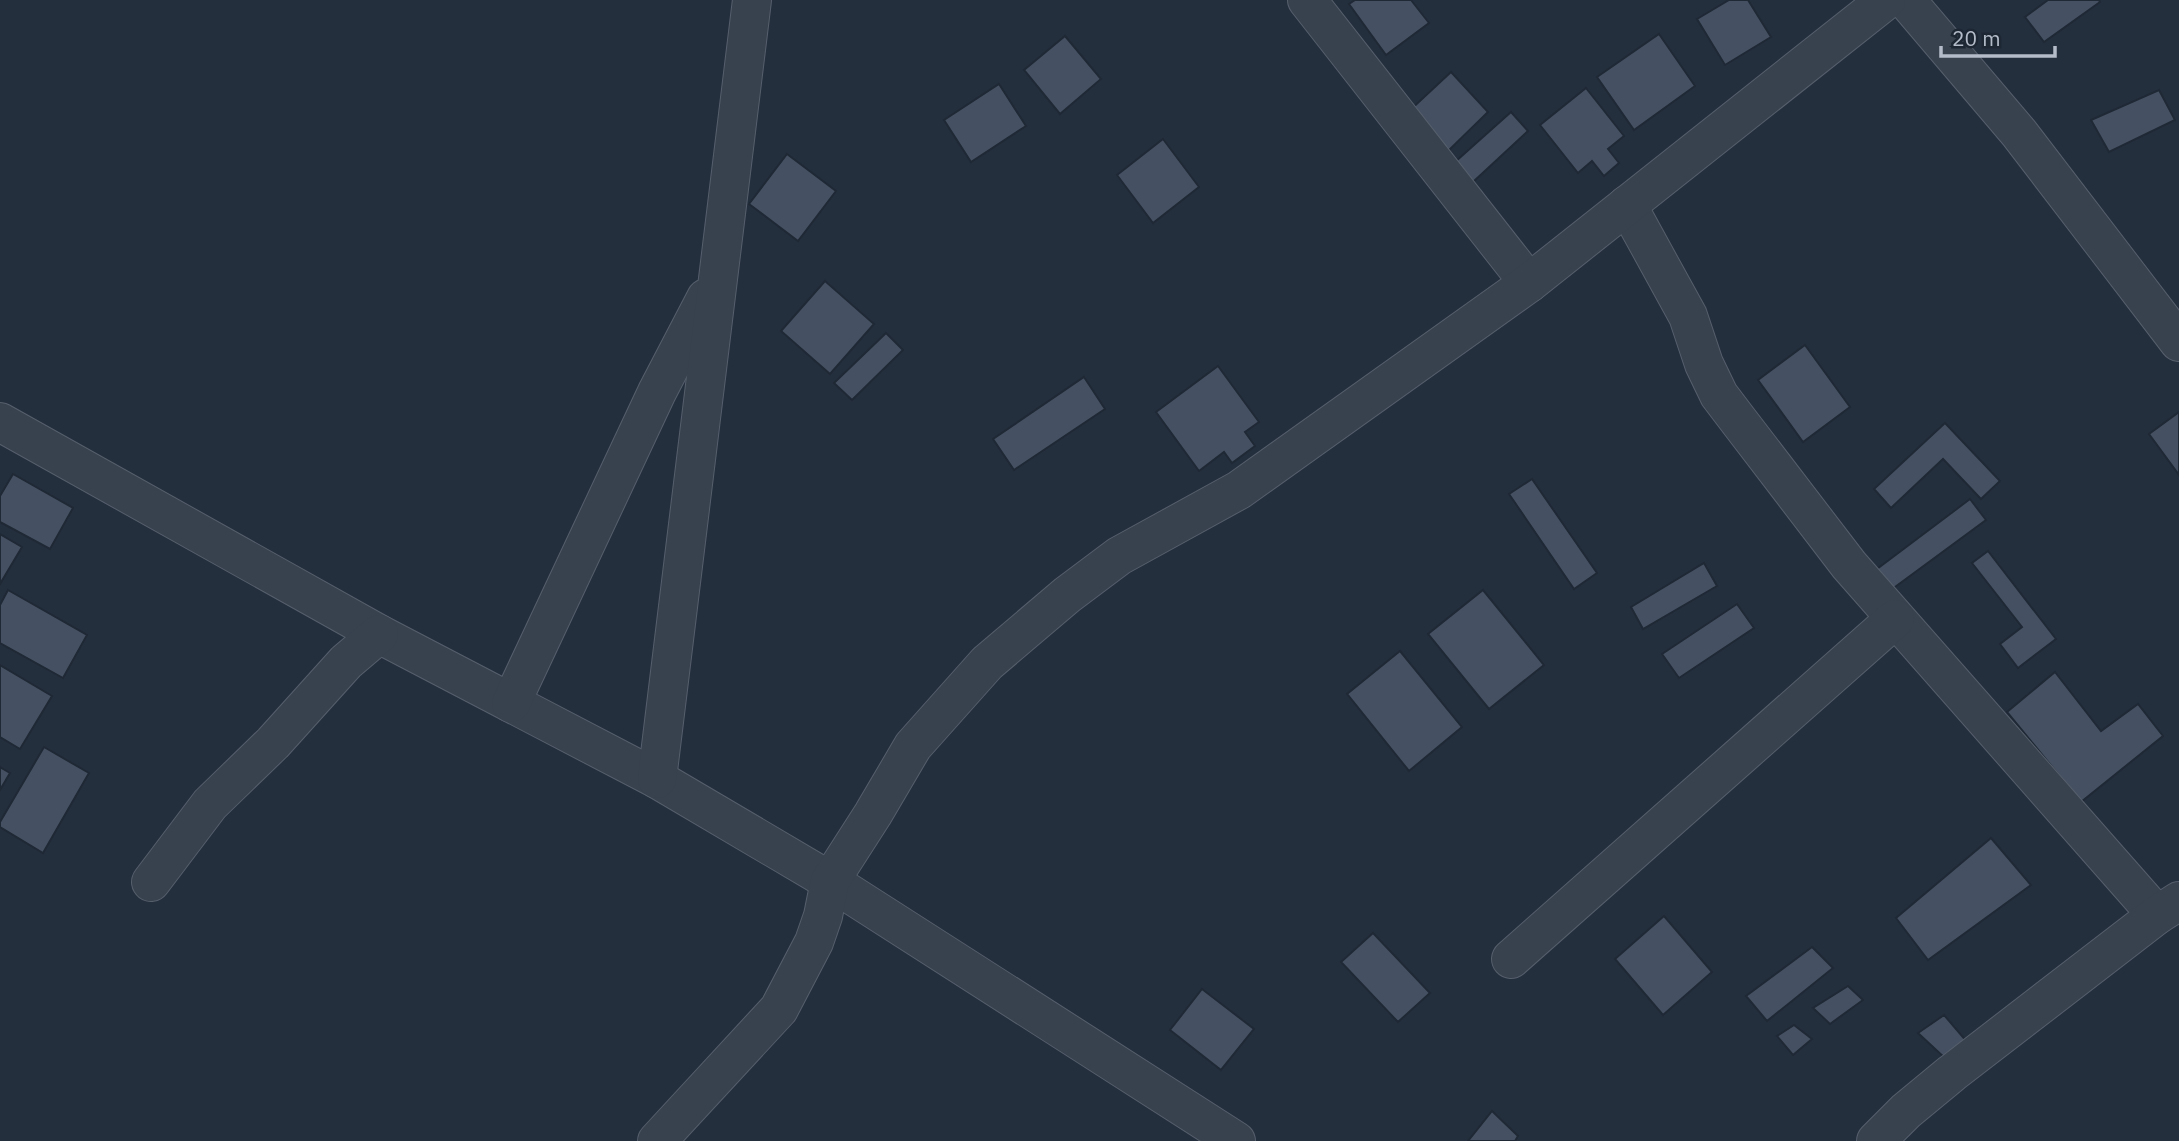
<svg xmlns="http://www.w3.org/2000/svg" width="2179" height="1141" font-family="'IBM Plex Sans',sans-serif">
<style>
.building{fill:#455162;stroke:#1f2835;stroke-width:2}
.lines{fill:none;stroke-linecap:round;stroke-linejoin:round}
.minor-casing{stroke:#565f6c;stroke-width:40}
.minor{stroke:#38414e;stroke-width:38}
</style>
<rect width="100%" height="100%" fill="#242f3e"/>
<g class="building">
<polygon points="1355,0 1411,0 1429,23 1386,55 1349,4"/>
<polygon points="1729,0 1748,0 1771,37 1725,65 1697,19"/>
<polygon points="2048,0 2099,0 2100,2 2044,42 2025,17"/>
<polygon points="1659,34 1695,86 1634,130 1597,77"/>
<polygon points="1065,36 1101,79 1060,114 1024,70"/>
<polygon points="1451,72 1488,112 1445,154 1407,113"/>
<polygon points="999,84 1026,126 971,162 944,120"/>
<polygon points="1586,88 1624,136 1608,149 1619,163 1604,176 1592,161 1578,173 1540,125"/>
<polygon points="2159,90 2175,120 2109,152 2091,120"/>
<polygon points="1511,112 1528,131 1473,182 1455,162"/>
<polygon points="1163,139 1199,187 1153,223 1117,175"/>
<polygon points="787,154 836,191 798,241 749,204"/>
<polygon points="825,281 874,324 830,374 781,331"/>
<polygon points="886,333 903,350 852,400 834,383"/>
<polygon points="1805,345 1850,407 1803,442 1758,380"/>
<polygon points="1218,366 1259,422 1245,432 1255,446 1232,463 1224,452 1199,471 1156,412"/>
<polygon points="1084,377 1105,409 1014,470 993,439"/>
<polygon points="2179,412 2179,475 2149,434"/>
<polygon points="1945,423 2000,481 1981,499 1943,459 1891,508 1874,489"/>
<polygon points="13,474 73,508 50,549 0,522 0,496"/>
<polygon points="1532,479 1597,573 1574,589 1509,494"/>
<polygon points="1970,499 1986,520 1880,598 1865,578"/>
<polygon points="0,534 22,547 0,584"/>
<polygon points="1988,551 2056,639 2018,668 2000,644 2022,627 1972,563"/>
<polygon points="1704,563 1717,586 1643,629 1631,607"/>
<polygon points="8,590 87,635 63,678 0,643 0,605"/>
<polygon points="1483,590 1544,665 1489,709 1428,634"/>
<polygon points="1737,604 1754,628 1679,678 1662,654"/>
<polygon points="1400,651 1462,727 1409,771 1347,694"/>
<polygon points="0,665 52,696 20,749 0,737"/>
<polygon points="2055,672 2101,731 2138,704 2163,736 2081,802 2007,712"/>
<polygon points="44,747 89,773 43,853 0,827 0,822"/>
<polygon points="0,767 10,773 0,790"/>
<polygon points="1991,838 2031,885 1928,960 1896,918"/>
<polygon points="1664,916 1712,972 1663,1015 1615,959"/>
<polygon points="1373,933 1430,993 1398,1022 1341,962"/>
<polygon points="1812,947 1833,968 1767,1021 1746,996"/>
<polygon points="1848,986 1863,1000 1830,1024 1813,1008"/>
<polygon points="1202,989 1254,1029 1221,1070 1170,1030"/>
<polygon points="1944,1015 1968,1043 1947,1060 1918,1033"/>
<polygon points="1794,1025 1812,1039 1793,1055 1777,1036"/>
<polygon points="1492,1111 1518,1136 1515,1141 1468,1141"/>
</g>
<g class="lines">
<g class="minor-casing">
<g id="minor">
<polyline points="1307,0 1529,283"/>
<polyline points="1906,0 2019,133 2179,342"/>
<polyline points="1627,205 1688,316 1704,364 1719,395 1738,420 1849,565 2157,915"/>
<polyline points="0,422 379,634 657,779 830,881 1236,1141"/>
<polyline points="511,703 657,392 706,298"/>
<polyline points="657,779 752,0"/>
<polyline points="151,882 210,804 273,743 346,662 379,634"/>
<polyline points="1511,959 1895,619"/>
<polyline points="657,1141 779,1009 814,942 823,916 830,881 873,814 913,746 987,663 1067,595 1119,556 1239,490 1529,283 1886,0"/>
<polyline points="1876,1141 1906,1111 1952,1073 2157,915 2179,901"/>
</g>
</g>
<use href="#minor" class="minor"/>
</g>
<path d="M1941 46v10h114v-10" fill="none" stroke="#b4bcc9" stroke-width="3.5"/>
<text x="1952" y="46" font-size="21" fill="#b4bcc9" stroke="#1d2633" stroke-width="5" paint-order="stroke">20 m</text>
</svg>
